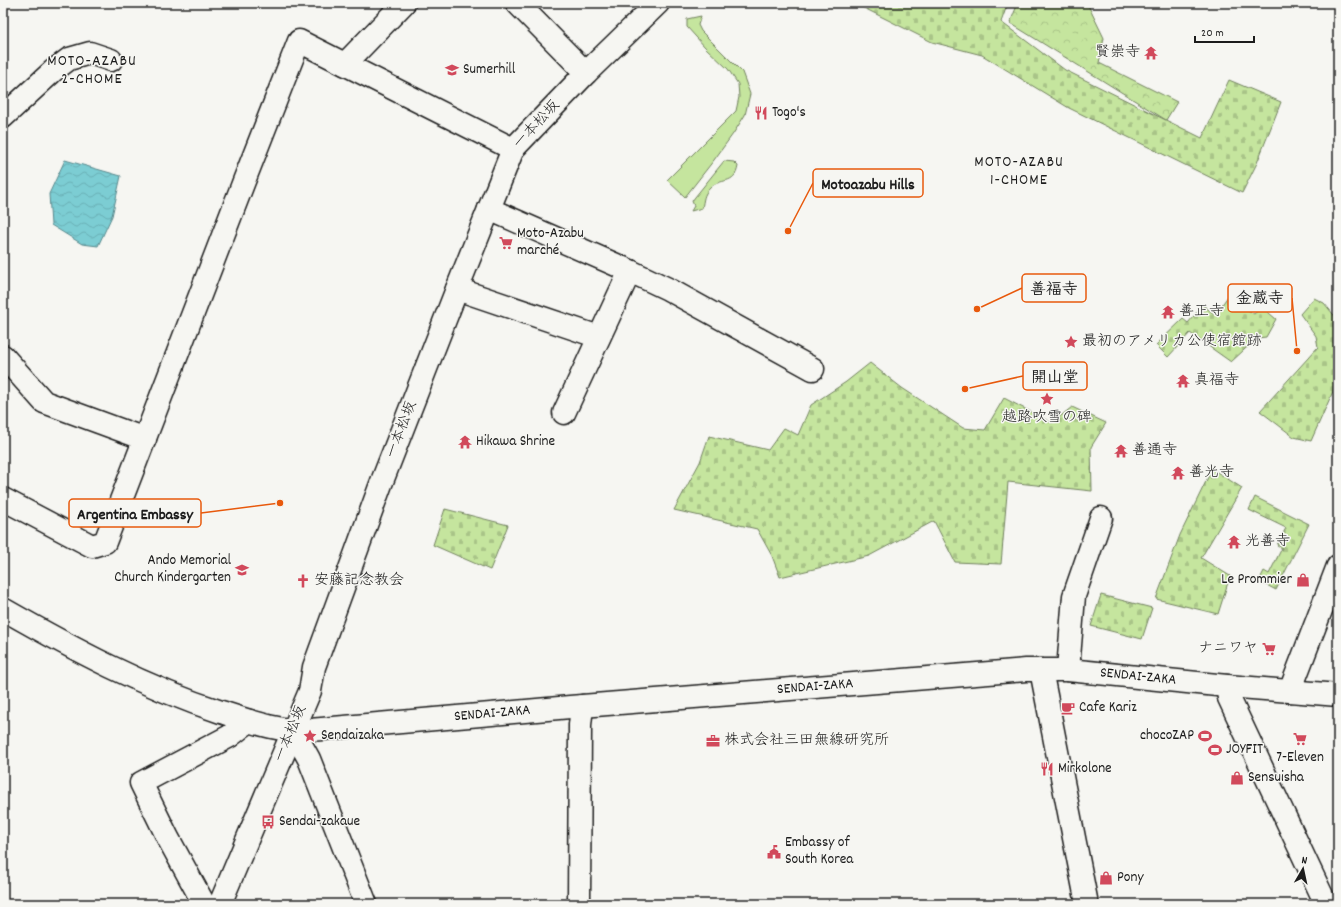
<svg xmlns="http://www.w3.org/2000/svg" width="1341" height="907" font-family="Dekko,'Klee One',sans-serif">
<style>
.green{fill:#c5e59e;stroke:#70805d}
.forest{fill:url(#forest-crowns);stroke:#70805d}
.cemetery{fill:url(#cemetery-stones);stroke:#70805d}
.water{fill:url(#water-waves);stroke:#55868a}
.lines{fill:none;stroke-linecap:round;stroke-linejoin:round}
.minor-casing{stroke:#1c1c1c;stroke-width:25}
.tertiary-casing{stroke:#1c1c1c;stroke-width:25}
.minor{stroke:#f6f6f2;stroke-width:22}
.tertiary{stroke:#f6f6f2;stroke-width:22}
.labels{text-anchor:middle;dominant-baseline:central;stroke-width:3;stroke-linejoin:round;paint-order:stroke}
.poi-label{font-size:15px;fill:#1c1c1c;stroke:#f6f6f2;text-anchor:start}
.street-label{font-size:15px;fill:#1c1c1c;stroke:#f6f6f2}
.neighbourhood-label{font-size:16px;letter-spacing:1px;fill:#1c1c1c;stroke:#f6f6f2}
.leader{fill:none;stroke:#e8590c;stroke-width:1.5}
.callout-dot{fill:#e8590c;stroke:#f6f6f2;stroke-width:1.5}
.callout{fill:#f6f6f2;stroke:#e8590c;stroke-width:1.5}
.callout-label{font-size:16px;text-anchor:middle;font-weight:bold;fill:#1c1c1c}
</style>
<defs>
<pattern id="forest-crowns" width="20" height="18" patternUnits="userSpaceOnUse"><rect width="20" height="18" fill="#c5e59e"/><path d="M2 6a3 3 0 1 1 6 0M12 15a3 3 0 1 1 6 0" fill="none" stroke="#a9c488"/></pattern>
<pattern id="cemetery-stones" width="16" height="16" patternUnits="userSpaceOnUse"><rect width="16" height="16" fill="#c5e59e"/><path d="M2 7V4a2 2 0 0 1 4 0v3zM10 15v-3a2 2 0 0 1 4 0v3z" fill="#a9c488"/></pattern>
<pattern id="water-waves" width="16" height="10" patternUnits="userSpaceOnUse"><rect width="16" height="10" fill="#7bcdd3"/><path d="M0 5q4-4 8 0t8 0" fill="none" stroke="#6aafb5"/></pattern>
</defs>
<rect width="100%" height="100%" fill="#f6f6f2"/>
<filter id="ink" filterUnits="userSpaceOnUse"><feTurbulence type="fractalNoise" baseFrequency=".025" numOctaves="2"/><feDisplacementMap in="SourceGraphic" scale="8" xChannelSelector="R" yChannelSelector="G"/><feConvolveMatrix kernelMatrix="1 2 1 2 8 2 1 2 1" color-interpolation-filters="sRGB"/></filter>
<g filter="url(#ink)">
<g class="green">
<polygon points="701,16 698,25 701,31 742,72 750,94 745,115 733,134 714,160 685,197 667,180 736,111 739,97 738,84 728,69 705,47 687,27 687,19"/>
<path d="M724 161 734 162 738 166C735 186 720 177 710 188 703 195 704 200 702 208L691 211 694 206 692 201 695 197Z"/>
</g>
<polygon class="forest" points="1018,3 1087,3 1104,38 1099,63 1177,102 1166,120 1010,23"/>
<g class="cemetery">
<polygon points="854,3 1008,3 1001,22 1065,70 1202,138 1229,80 1281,102 1257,163 1242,193 1069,108 982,55 932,42"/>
<polygon points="1228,296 1254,314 1262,307 1276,319 1266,337 1257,338 1231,362 1190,333 1168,357 1156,345 1183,319 1188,323 1203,305 1215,315"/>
<polygon points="1314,298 1324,303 1338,320 1338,380 1311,441 1294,437 1260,411 1318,347 1316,336 1300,314"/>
<polygon points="870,363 902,388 963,428 985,430 1004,398 1052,423 1072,407 1106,423 1091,447 1092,491 1008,482 1001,564 955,562 934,521 869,556 780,577 772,556 757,529 674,510 700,462 709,436 768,450 784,428 798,435 811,405 846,382"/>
<polygon points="1212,469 1242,488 1201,558 1230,576 1218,614 1156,599 1180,535"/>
<polygon points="1255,497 1309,524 1276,590 1259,581 1264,571 1269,574 1282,548 1277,545 1286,528 1249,510"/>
<polygon points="445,509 508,525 490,570 433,545"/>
<polygon points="1101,595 1152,608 1142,639 1091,626"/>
</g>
<polygon class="water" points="65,160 121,176 112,216 98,246 82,244 51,225 49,194"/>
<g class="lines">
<g class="minor-casing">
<g id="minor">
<polyline points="517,3 586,73"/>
<polyline points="345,64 404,3"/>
<polyline points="3,117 53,71 69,59 90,53 111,60"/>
<polyline points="489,209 630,271 668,289 813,369"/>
<polyline points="457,289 599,337"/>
<polyline points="3,356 44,402 145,439"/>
<polyline points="564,413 630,271"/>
<polyline points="3,499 92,546 105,542 244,181 299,41 513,149"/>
<polyline points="1041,670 1087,904"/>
<polyline points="1068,670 1074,596 1101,518"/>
<polyline points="1227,686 1229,698 1326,904"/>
<polyline points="1290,691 1338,566"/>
<polyline points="293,730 309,759 366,904"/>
<polyline points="204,904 168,838 141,783 230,736 249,721"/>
<polyline points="220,904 310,691 314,667 381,484 457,289 513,149 586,73 658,3"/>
<polyline points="579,904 580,725 582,706"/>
</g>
</g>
<g class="tertiary-casing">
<g id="tertiary">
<path id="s1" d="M3 609C73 649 144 687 221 712 244 719 267 728 291 730 301 731 312 730 322 729L570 707 1026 670H1068L1227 686 1338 695"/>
</g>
</g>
<use href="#minor" class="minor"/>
<use href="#tertiary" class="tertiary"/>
</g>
</g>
<defs>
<g id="temple-bare" transform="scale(1.08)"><path d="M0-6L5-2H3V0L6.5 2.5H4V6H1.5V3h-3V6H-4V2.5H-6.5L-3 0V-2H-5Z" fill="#d1495b" stroke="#f6f6f2" stroke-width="2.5" paint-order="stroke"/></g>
<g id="school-bare" transform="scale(1.08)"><path d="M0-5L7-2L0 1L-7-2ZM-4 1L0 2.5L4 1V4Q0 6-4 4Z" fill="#d1495b" stroke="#f6f6f2" stroke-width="2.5" paint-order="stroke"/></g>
<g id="restaurant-bare" transform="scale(1.08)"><path d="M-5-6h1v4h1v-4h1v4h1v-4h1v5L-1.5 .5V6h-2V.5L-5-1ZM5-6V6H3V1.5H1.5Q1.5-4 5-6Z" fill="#d1495b" stroke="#f6f6f2" stroke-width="2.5" paint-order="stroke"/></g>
<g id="supermarket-bare" transform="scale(1.08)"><path d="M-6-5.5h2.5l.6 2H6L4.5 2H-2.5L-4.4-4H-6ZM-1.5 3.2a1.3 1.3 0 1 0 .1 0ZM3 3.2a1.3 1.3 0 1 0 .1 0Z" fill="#d1495b" stroke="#f6f6f2" stroke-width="2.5" paint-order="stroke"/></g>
<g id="sight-bare" transform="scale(1.08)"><path d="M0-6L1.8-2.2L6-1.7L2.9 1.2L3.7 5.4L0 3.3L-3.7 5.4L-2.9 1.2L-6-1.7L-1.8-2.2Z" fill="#d1495b" stroke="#f6f6f2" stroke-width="2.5" paint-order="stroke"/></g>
<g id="shop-bare" transform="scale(1.08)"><path d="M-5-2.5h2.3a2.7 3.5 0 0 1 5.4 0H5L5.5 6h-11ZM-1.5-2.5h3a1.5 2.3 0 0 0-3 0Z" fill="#d1495b" stroke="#f6f6f2" stroke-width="2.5" paint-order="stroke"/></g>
<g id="church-bare" transform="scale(1.08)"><path d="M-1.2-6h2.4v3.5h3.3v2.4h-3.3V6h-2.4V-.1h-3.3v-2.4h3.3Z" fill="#d1495b" stroke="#f6f6f2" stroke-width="2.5" paint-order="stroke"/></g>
<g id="cafe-bare" transform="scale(1.08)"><path d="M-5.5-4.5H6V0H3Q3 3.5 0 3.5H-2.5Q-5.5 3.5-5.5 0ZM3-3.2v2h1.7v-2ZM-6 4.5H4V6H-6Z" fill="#d1495b" stroke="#f6f6f2" stroke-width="2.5" paint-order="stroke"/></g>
<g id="stadium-bare" transform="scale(1.08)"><path d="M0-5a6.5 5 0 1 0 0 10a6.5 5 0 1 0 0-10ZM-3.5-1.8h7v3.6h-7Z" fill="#d1495b" stroke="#f6f6f2" stroke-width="2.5" paint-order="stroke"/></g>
<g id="office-bare" transform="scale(1.08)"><path d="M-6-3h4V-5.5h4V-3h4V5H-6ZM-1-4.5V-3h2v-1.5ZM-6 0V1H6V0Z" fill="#d1495b" stroke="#f6f6f2" stroke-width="2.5" paint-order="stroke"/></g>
<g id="bus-bare" transform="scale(1.08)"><path d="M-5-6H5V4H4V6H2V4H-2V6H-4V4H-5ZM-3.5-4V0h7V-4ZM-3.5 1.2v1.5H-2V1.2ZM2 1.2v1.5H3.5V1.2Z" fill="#d1495b" stroke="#f6f6f2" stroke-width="2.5" paint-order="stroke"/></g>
<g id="civic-bare" transform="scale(1.08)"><path d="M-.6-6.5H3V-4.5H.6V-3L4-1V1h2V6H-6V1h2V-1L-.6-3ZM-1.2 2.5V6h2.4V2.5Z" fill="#d1495b" stroke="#f6f6f2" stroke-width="2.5" paint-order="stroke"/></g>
</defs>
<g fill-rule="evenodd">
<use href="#temple-bare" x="1151" y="53"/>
<use href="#school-bare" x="452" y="70"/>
<use href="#restaurant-bare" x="761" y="113"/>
<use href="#supermarket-bare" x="506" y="243"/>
<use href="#temple-bare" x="1168" y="312"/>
<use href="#sight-bare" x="1071" y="342"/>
<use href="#temple-bare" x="1183" y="381"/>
<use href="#sight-bare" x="1047" y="399"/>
<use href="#temple-bare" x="465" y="442"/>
<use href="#temple-bare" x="1121" y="451"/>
<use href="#temple-bare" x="1178" y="473"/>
<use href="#temple-bare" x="1234" y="542"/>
<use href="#school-bare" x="242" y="570"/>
<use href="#shop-bare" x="1303" y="580"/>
<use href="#church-bare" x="303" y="581"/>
<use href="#supermarket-bare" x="1269" y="649"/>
<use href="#cafe-bare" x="1068" y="708"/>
<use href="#sight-bare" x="310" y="736"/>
<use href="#stadium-bare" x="1205" y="736"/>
<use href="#supermarket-bare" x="1300" y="739"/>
<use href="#office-bare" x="713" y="741"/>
<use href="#stadium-bare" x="1215" y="750"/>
<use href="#restaurant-bare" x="1047" y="769"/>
<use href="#shop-bare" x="1237" y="778"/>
<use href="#bus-bare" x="268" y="822"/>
<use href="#civic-bare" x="774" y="852"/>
<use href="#shop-bare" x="1106" y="878"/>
</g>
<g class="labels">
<g class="poi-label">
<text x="1140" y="53" text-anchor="end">賢崇寺</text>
<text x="463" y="70">Sumerhill</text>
<text x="772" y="113">Togo's</text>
<text x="517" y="234">Moto-Azabu<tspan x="517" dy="17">marché</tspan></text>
<text x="1179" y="312">善正寺</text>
<text x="1082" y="342">最初のアメリカ公使宿館跡</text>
<text x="1194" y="381">真福寺</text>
<text x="1047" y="418" text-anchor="middle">越路吹雪の碑</text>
<text x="476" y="442">Hikawa Shrine</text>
<text x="1132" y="451">善通寺</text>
<text x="1189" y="473">善光寺</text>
<text x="1245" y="542">光善寺</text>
<text x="231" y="561" text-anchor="end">Ando Memorial<tspan x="231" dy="17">Church Kindergarten</tspan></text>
<text x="1292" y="580" text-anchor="end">Le Prommier</text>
<text x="314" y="581">安藤記念教会</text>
<text x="1258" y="649" text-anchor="end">ナニワヤ</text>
<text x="1079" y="708">Cafe Kariz</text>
<text x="321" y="736">Sendaizaka</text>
<text x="1194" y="736" text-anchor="end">chocoZAP</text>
<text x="724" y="741">株式会社三田無線研究所</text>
<text x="1226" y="750">JOYFIT</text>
<text x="1300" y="758" text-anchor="middle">7-Eleven</text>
<text x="1058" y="769">Mirkolone</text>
<text x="1248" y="778">Sensuisha</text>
<text x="279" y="822">Sendai-zakaue</text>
<text x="785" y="843">Embassy of<tspan x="785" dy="17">South Korea</tspan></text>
<text x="1117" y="878">Pony</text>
</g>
<g class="street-label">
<text transform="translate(537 125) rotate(-47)">一本松坂</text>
<text transform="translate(402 430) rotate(-69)">一本松坂</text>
<text stroke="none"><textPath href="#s1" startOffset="1164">SENDAI-ZAKA</textPath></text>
<text stroke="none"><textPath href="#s1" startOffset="840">SENDAI-ZAKA</textPath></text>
<text stroke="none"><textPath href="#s1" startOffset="516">SENDAI-ZAKA</textPath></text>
<text transform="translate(291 734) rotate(-67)">一本松坂</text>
</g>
<g class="neighbourhood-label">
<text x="92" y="61">MOTO-AZABU<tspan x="92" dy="18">2-CHOME</tspan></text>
<text x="1019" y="162">MOTO-AZABU<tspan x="1019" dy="18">1-CHOME</tspan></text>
</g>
</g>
<path class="leader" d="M788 231L813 183M977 309L1022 288M1297 351L1292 298M965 389L1023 376M280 503L201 513"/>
<g class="callout-dot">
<circle cx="788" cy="231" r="4"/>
<circle cx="977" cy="309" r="4"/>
<circle cx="1297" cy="351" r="4"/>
<circle cx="965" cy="389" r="4"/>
<circle cx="280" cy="503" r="4"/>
</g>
<g class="callout">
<rect x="813" y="169" width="110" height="28" rx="4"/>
<rect x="1022" y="274" width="64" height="28" rx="4"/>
<rect x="1228" y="284" width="64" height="28" rx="4"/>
<rect x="1023" y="362" width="64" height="28" rx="4"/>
<rect x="69" y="499" width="132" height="28" rx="4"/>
</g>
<g class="callout-label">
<text x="868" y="189">Motoazabu Hills</text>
<text x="1054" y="294">善福寺</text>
<text x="1260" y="303">金蔵寺</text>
<text x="1055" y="382">開山堂</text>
<text x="135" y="519">Argentina Embassy</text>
</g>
<rect width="1341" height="907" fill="none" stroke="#f6f6f2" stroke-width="16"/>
<rect x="8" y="8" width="1325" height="891" fill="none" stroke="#1c1c1c" stroke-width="1.5" filter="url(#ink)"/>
<g transform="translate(1303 869) rotate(9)" stroke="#f6f6f2" stroke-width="3" paint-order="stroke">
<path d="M0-3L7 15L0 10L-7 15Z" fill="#1c1c1c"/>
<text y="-6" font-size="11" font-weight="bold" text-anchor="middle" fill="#1c1c1c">N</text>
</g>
<path d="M1195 36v6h59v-6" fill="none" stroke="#1c1c1c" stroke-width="2"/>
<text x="1201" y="36" font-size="12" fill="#1c1c1c" stroke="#f6f6f2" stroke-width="3" paint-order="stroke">20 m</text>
</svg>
